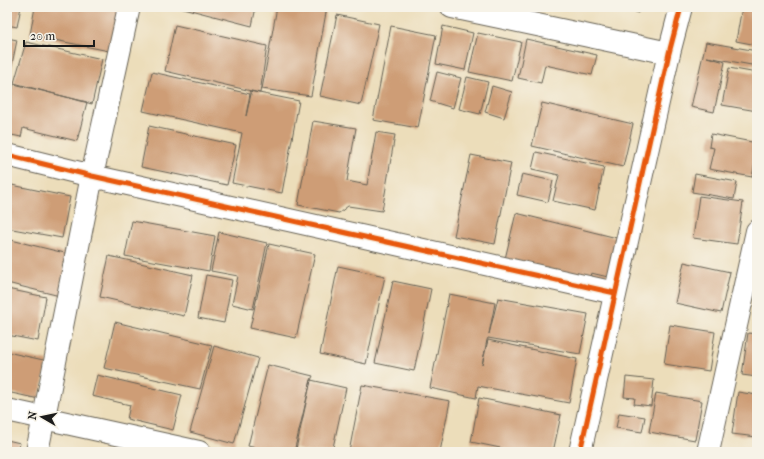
<svg xmlns="http://www.w3.org/2000/svg" width="764" height="459" font-family="'IM FELL French Canon',serif">
<style>
.building{fill:#ce9d76}
.lines{fill:none;stroke-linecap:round;stroke-linejoin:round}
.minor-casing{stroke:#656053;stroke-width:24}
.tertiary-casing{stroke:#656053;stroke-width:24}
.minor{stroke:#fff;stroke-width:22}
.tertiary{stroke:#fff;stroke-width:22}
.cycleway-casing{stroke:#f7f3e8;stroke-width:8}
.cycleway{stroke:#e8590c;stroke-width:5}
</style>
<rect width="100%" height="100%" fill="#f7f3e8"/>
<filter id="ink" filterUnits="userSpaceOnUse"><feTurbulence type="fractalNoise" baseFrequency=".025" numOctaves="2"/><feDisplacementMap in="SourceGraphic" scale="8" xChannelSelector="R" yChannelSelector="G"/><feConvolveMatrix kernelMatrix="1 2 1 2 8 2 1 2 1" color-interpolation-filters="sRGB"/></filter>
<filter id="wash" filterUnits="userSpaceOnUse"><feTurbulence type="fractalNoise" baseFrequency=".012" numOctaves="4" result="noise"/><feDisplacementMap in="SourceGraphic" scale="16" xChannelSelector="R" yChannelSelector="G"/><feGaussianBlur stdDeviation="0.9" result="paint"/><feColorMatrix in="noise" values="0 0 0 0 0 0 0 0 0 0 0 0 0 0 0 0 0 1.4 0 .05"/><feComposite in="paint" operator="in"/></filter>
<g filter="url(#wash)">
<rect width="100%" height="100%" fill="#ecddba"/>
<g id="blocks">
<g class="building">
<polygon points="7,7 21,7 17,27 7,25"/>
<polygon points="35,7 123,7 114,52 30,35"/>
<polygon points="179,7 256,7 252,26"/>
<polygon points="277,7 327,7 311,96 262,89"/>
<polygon points="618,7 640,7 638,13"/>
<polygon points="742,7 757,7 757,45 736,41"/>
<polygon points="337,15 379,24 361,105 320,96"/>
<polygon points="175,25 267,46 260,93 165,71"/>
<polygon points="391,26 436,35 418,128 373,120"/>
<polygon points="443,26 473,33 465,70 436,64"/>
<polygon points="478,33 521,42 512,81 469,72"/>
<polygon points="7,38 17,40 8,84 7,84"/>
<polygon points="526,39 597,55 592,75 545,65 541,83 518,78"/>
<polygon points="26,42 102,59 92,104 14,83"/>
<polygon points="706,42 757,51 757,66 707,57 725,62 714,112 691,107"/>
<polygon points="729,68 757,73 757,111 722,105"/>
<polygon points="152,72 250,94 246,116 251,94 249,91 299,101 282,193 232,183 242,133 143,111"/>
<polygon points="437,72 461,78 453,108 430,101"/>
<polygon points="467,77 488,82 480,114 459,109"/>
<polygon points="14,84 87,102 77,141 23,128 21,137 7,134 7,111"/>
<polygon points="492,86 512,92 504,118 485,112"/>
<polygon points="542,103 633,124 623,167 532,146"/>
<polygon points="313,121 356,128 347,181 367,185 376,132 395,135 382,211 348,206 339,213 298,205"/>
<polygon points="149,126 236,145 227,185 141,167"/>
<polygon points="711,134 757,143 757,153 752,177 709,169 714,148 709,147"/>
<polygon points="536,152 604,167 595,210 553,201 559,175 532,169"/>
<polygon points="471,155 511,163 495,244 454,236"/>
<polygon points="522,174 553,181 548,202 517,195"/>
<polygon points="695,174 737,182 734,199 692,192"/>
<polygon points="7,184 70,197 62,238 7,228"/>
<polygon points="699,196 743,202 737,244 693,238"/>
<polygon points="516,213 617,238 608,277 591,273 589,280 505,259"/>
<polygon points="132,221 215,236 209,271 125,256"/>
<polygon points="219,232 267,243 253,309 232,304 238,276 211,271"/>
<polygon points="7,239 73,255 64,297 7,283"/>
<polygon points="269,244 315,254 296,338 250,328"/>
<polygon points="109,256 193,275 184,316 100,297"/>
<polygon points="684,262 730,272 721,313 675,303"/>
<polygon points="338,266 385,276 366,364 320,354"/>
<polygon points="206,275 232,280 224,323 198,318"/>
<polygon points="393,281 431,289 414,371 375,363"/>
<polygon points="7,289 46,297 38,341 7,335"/>
<polygon points="449,294 495,303 489,334 498,298 588,314 580,354 488,338 487,340 482,365 488,340 577,359 569,403 478,386 476,398 430,388"/>
<polygon points="115,322 212,345 200,389 104,368"/>
<polygon points="670,325 715,332 709,371 664,364"/>
<polygon points="748,333 757,334 757,377 742,375"/>
<polygon points="214,346 258,358 234,444 190,432"/>
<polygon points="7,352 48,361 39,399 7,392"/>
<polygon points="268,365 313,376 311,380 294,452 272,452 248,446"/>
<polygon points="97,375 182,395 173,430 127,419 130,405 92,396"/>
<polygon points="626,377 654,380 651,406 634,404 635,398 624,397"/>
<polygon points="311,380 346,388 332,452 309,452 296,449"/>
<polygon points="362,385 450,401 440,452 349,452"/>
<polygon points="738,392 757,395 757,437 732,434"/>
<polygon points="656,393 702,401 695,440 649,432"/>
<polygon points="479,398 561,415 553,452 520,452 471,442"/>
<polygon points="619,413 645,417 642,432 616,428"/>
<polygon points="7,440 20,443 18,452 7,452"/>
</g>
</g>
</g>
<g filter="url(#ink)">
<use href="#blocks" fill-opacity="0" stroke="#656053" stroke-width="1"/>
<g class="lines">
<g class="minor-casing">
<g id="minor">
<polyline points="452,7 669,53"/>
<polyline points="7,155 92,176 615,293"/>
<polyline points="7,410 199,452"/>
<polyline points="37,452 92,176 129,7"/>
<polyline points="708,452 757,231"/>
</g>
</g>
<g class="tertiary-casing">
<polyline id="tertiary" points="580,452 669,53 681,7"/>
</g>
<use href="#minor" class="minor"/>
<use href="#tertiary" class="tertiary"/>
<g class="cycleway-casing">
<g id="cycleway">
<polyline points="7,155 92,176 615,293"/>
<polyline points="580,452 669,53 681,7"/>
</g>
</g>
<use href="#cycleway" class="cycleway"/>
</g>
</g>
<rect width="764" height="459" fill="none" stroke="#f7f3e8" stroke-width="24"/>
<g transform="translate(42 417) rotate(279)" stroke="#f7f3e8" stroke-width="3" paint-order="stroke">
<path d="M0-3L7 15L0 10L-7 15Z" fill="#1c1c1c"/>
<text y="-6" font-size="11" font-weight="bold" text-anchor="middle" fill="#1c1c1c">N</text>
</g>
<path d="M24 40v6h70v-6" fill="none" stroke="#1c1c1c" stroke-width="2"/>
<text x="30" y="40" font-size="12" fill="#1c1c1c" stroke="#f7f3e8" stroke-width="3" paint-order="stroke">20 m</text>
</svg>
